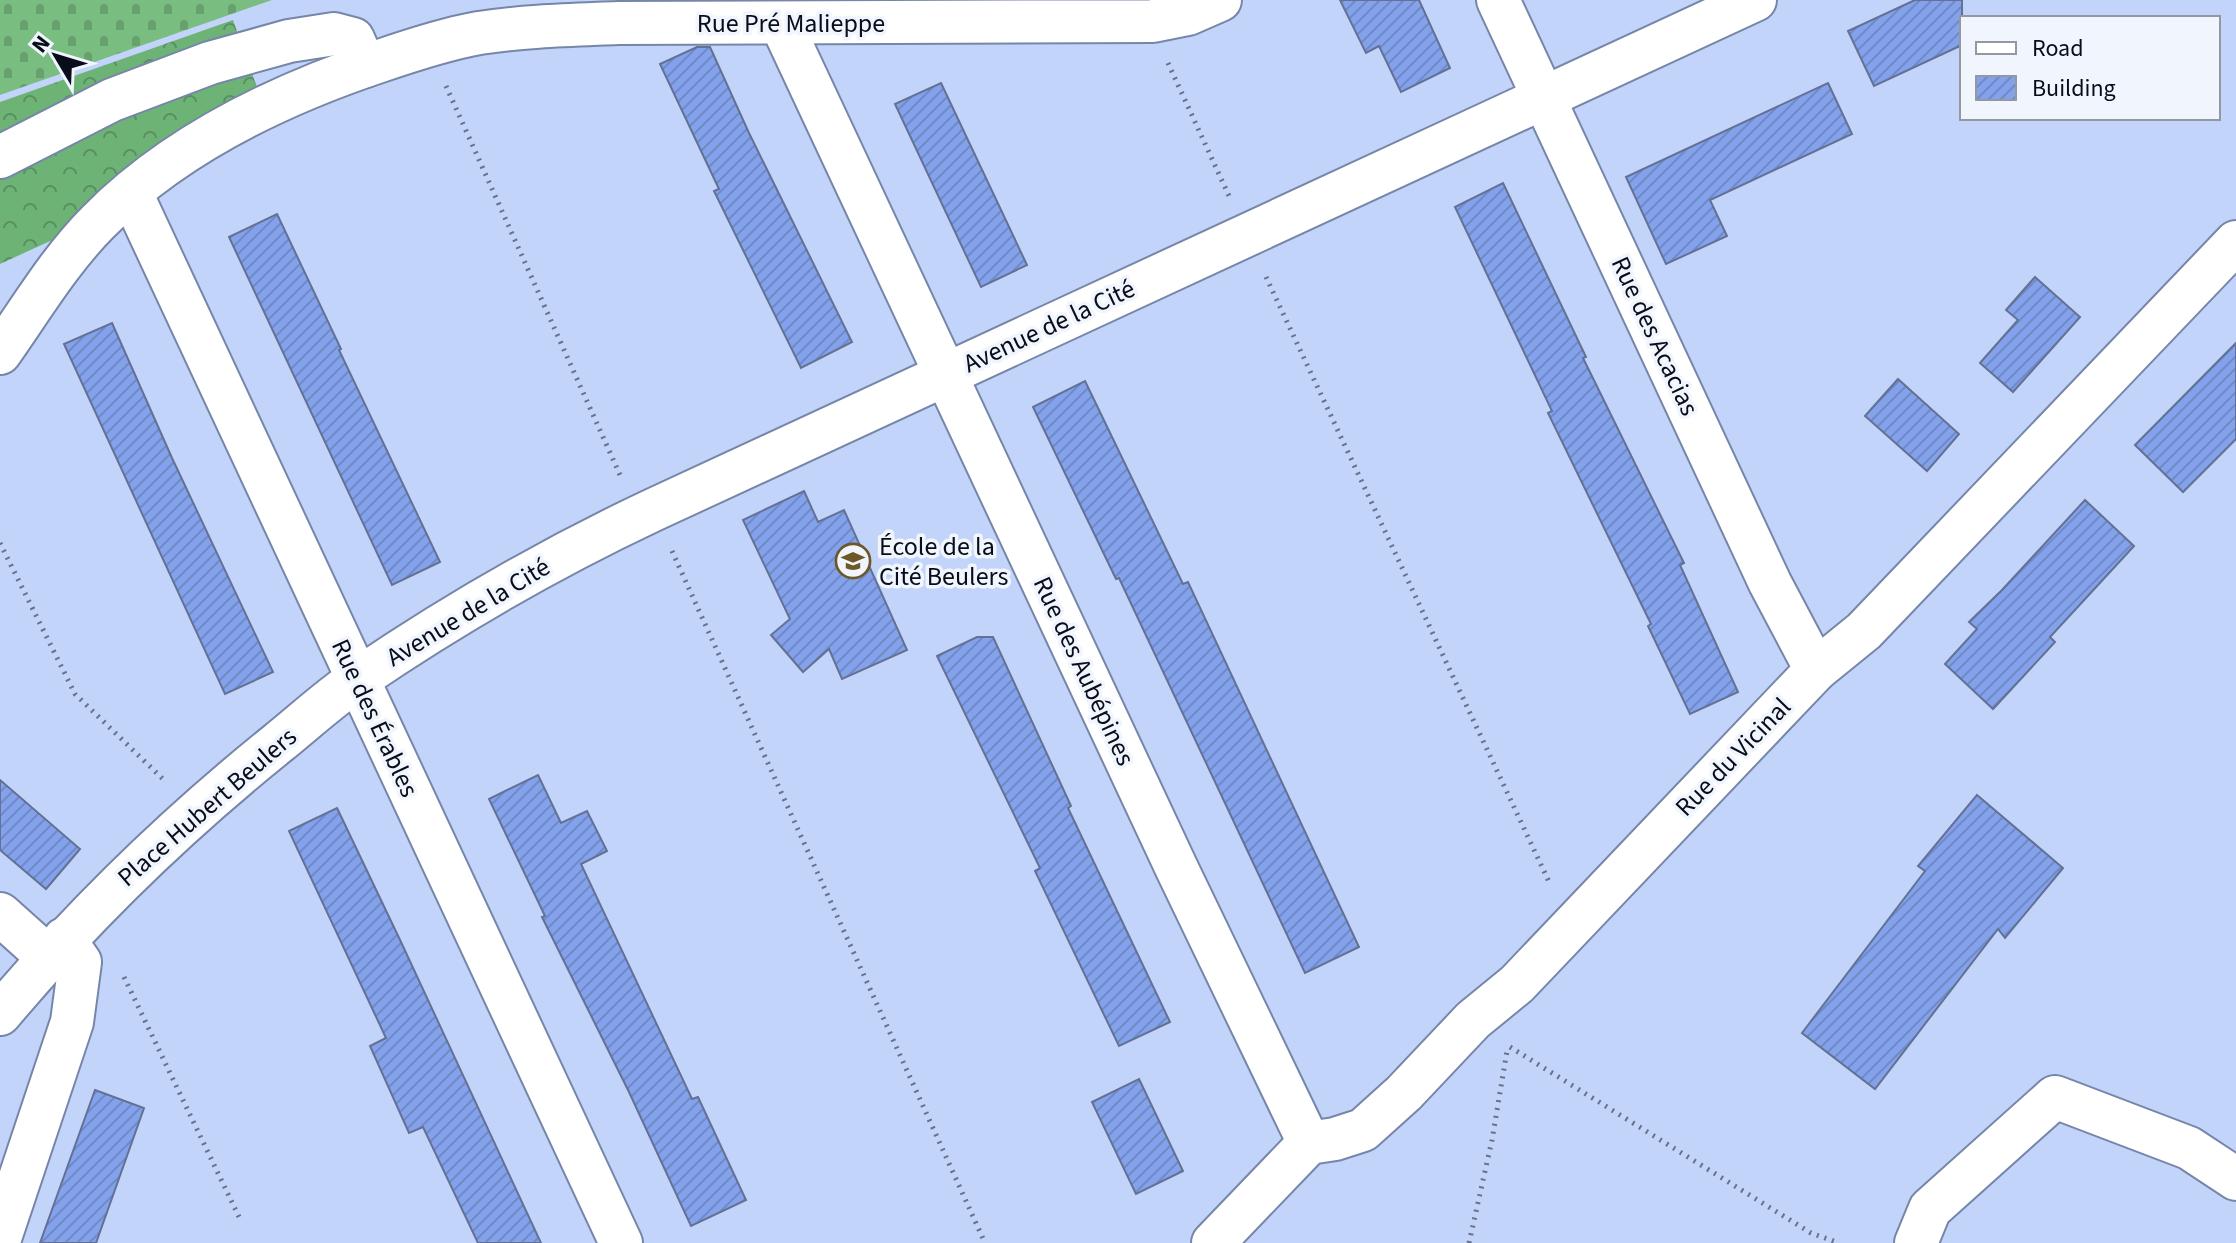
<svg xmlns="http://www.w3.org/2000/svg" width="2236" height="1243" font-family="'Source Sans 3',sans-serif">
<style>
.forest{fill:url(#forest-crowns)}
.cemetery{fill:url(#cemetery-stones)}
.building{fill:url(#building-hatch);stroke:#627194;stroke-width:2}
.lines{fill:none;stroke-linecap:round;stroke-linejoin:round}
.minor-casing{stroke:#7686a9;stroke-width:46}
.path{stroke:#67728b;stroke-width:5;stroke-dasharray:2 6;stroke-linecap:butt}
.minor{stroke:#fff;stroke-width:42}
.labels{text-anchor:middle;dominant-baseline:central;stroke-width:7;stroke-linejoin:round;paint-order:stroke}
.street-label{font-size:26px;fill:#080d19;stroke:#f1f5fd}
.poi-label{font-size:26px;fill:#080d19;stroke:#f1f5fd;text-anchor:start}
</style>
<defs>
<pattern id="forest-crowns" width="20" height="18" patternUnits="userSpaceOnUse" patternTransform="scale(2)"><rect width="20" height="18" fill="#6eb376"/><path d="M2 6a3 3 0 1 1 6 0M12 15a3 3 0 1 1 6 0" fill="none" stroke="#589060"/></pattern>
<pattern id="cemetery-stones" width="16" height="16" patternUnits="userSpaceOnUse" patternTransform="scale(2)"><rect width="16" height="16" fill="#79bd80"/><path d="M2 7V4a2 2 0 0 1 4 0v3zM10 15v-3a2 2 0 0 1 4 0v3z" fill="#67a16e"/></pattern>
<pattern id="building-hatch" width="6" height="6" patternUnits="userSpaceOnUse" patternTransform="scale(2)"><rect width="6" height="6" fill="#84a2eb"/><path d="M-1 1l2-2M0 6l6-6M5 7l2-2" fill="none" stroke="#708ac9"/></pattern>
</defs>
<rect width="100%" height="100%" fill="#c3d4fb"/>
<polygon class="forest" points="233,20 263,104 85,225 0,264 0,102"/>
<polygon class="cemetery" points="0,0 272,0 0,95"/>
<g class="building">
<polygon points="1340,0 1419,0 1450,68 1401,92 1379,46 1366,53"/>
<polygon points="1915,0 1962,0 1962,45 1874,86 1848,31"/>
<polygon points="697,47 710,47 749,133 852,342 801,368 714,191 719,189 660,64"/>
<polygon points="941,83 1027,265 981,287 895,104"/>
<polygon points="1828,83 1852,134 1710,200 1727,236 1666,264 1626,177"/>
<polygon points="1503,183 1586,357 1583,358 1684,563 1680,565 1738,692 1690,714 1648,626 1651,624 1548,413 1552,411 1455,207"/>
<polygon points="277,214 341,349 339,350 440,562 392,585 229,237"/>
<polygon points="2035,277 2080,317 2013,392 1980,363 2018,320 2006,310"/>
<polygon points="112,323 172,458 273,672 225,694 64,344"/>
<polygon points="2236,343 2236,439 2183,492 2135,445"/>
<polygon points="1898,379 1959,434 1927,471 1865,416"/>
<polygon points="1085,381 1183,584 1188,582 1359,947 1305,973 1119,578 1116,579 1033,407"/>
<polygon points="804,491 818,522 844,510 907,650 842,679 829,649 803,672 771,635 790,619 743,520"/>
<polygon points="2085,500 2134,546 2050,637 2055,642 1993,709 1945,664 1977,629 1969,622 2002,590"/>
<polygon points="977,637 993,637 1071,806 1068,808 1170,1022 1119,1046 1035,871 1040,868 937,656"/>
<polygon points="538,775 561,823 587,811 607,851 581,864 692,1099 698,1097 746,1200 691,1226 629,1092 542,917 545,916 489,799"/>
<polygon points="0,780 80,849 46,889 0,850"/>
<polygon points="1977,795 2063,868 2005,938 1998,929 1875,1089 1802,1033 1925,871 1918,866"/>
<polygon points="337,808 401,942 541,1243 478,1243 423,1127 409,1133 370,1046 386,1038 289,831"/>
<polygon points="1139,1079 1183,1171 1136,1194 1092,1102"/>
<polygon points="95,1090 144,1108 96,1243 40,1243"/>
</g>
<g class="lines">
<g class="minor-casing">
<g id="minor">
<polyline points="1498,0 1770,583 1816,670"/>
<polyline points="781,23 1177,869 1309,1143"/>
<polyline points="0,157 112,100 210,63 289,41 334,34 353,39 365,66"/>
<polyline points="131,193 621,1243"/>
<path d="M0 353C31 309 60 260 98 222 175 144 278 95 380 61 412 50 445 39 479 33 525 26 572 25 618 23L1153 21 1188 14 1220 0"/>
<polyline points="0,914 48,957"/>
<path d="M0 1014C84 914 176 825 278 743 304 722 330 698 358 679 452 615 551 558 653 510L1755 0"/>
<polyline points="0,1238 72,1022 80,962 64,939"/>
<polyline points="1213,1243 1309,1143 1335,1139 1363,1130 1404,1093 1473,1020 1517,984 1816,670 1864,631 2236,242"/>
<polyline points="1916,1243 1930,1209 2055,1097 2189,1148 2236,1179"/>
</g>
</g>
<g class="path">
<polyline points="1168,63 1229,196"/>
<polyline points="446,86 620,475"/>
<polyline points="1266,277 1550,884"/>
<polyline points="0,543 75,694 166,782"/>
<polyline points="672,551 985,1243"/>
<polyline points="124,977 240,1219"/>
<polyline points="1510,1047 1811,1233 1839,1243"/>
<polyline points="1469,1243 1492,1140 1507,1051"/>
</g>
<use href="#minor" class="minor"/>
</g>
<defs>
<g id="school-ring" transform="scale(1.8)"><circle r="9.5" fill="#f1f5fd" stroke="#6d5827" stroke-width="1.5"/><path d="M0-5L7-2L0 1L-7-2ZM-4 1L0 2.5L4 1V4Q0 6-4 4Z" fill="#6d5827"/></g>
</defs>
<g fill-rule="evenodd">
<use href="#school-ring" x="853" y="561"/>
</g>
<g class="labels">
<g class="street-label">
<text x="791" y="23">Rue Pré Malieppe</text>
<text transform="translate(1049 326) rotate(-25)">Avenue de la Cité</text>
<text transform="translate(1655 336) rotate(65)">Rue des Acacias</text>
<text transform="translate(468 612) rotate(-31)">Avenue de la Cité</text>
<text transform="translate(1084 671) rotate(65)">Rue des Aubépines</text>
<text transform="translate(375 718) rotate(65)">Rue des Érables</text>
<text transform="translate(1733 757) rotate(-46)">Rue du Vicinal</text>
<text transform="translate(207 807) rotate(-41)">Place Hubert Beulers</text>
</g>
<g class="poi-label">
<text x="879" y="546">École de la<tspan x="879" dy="30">Cité Beulers</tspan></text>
</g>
</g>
<rect x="1960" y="16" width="260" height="104" fill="#f1f5fd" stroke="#9498a2" stroke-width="2"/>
<rect x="1976" y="42" width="40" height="12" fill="#ffffff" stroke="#9498a2" stroke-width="2"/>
<text x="2032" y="56" font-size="24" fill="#080d19">Road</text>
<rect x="1976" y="76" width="40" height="24" fill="url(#building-hatch)" stroke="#9498a2" stroke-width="2"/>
<text x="2032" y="96" font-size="24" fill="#080d19">Building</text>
<g transform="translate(56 56) rotate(308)" stroke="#f1f5fd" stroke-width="6" paint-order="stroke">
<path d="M0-6L14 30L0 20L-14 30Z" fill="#080d19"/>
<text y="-12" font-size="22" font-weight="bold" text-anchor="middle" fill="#080d19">N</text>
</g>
</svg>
